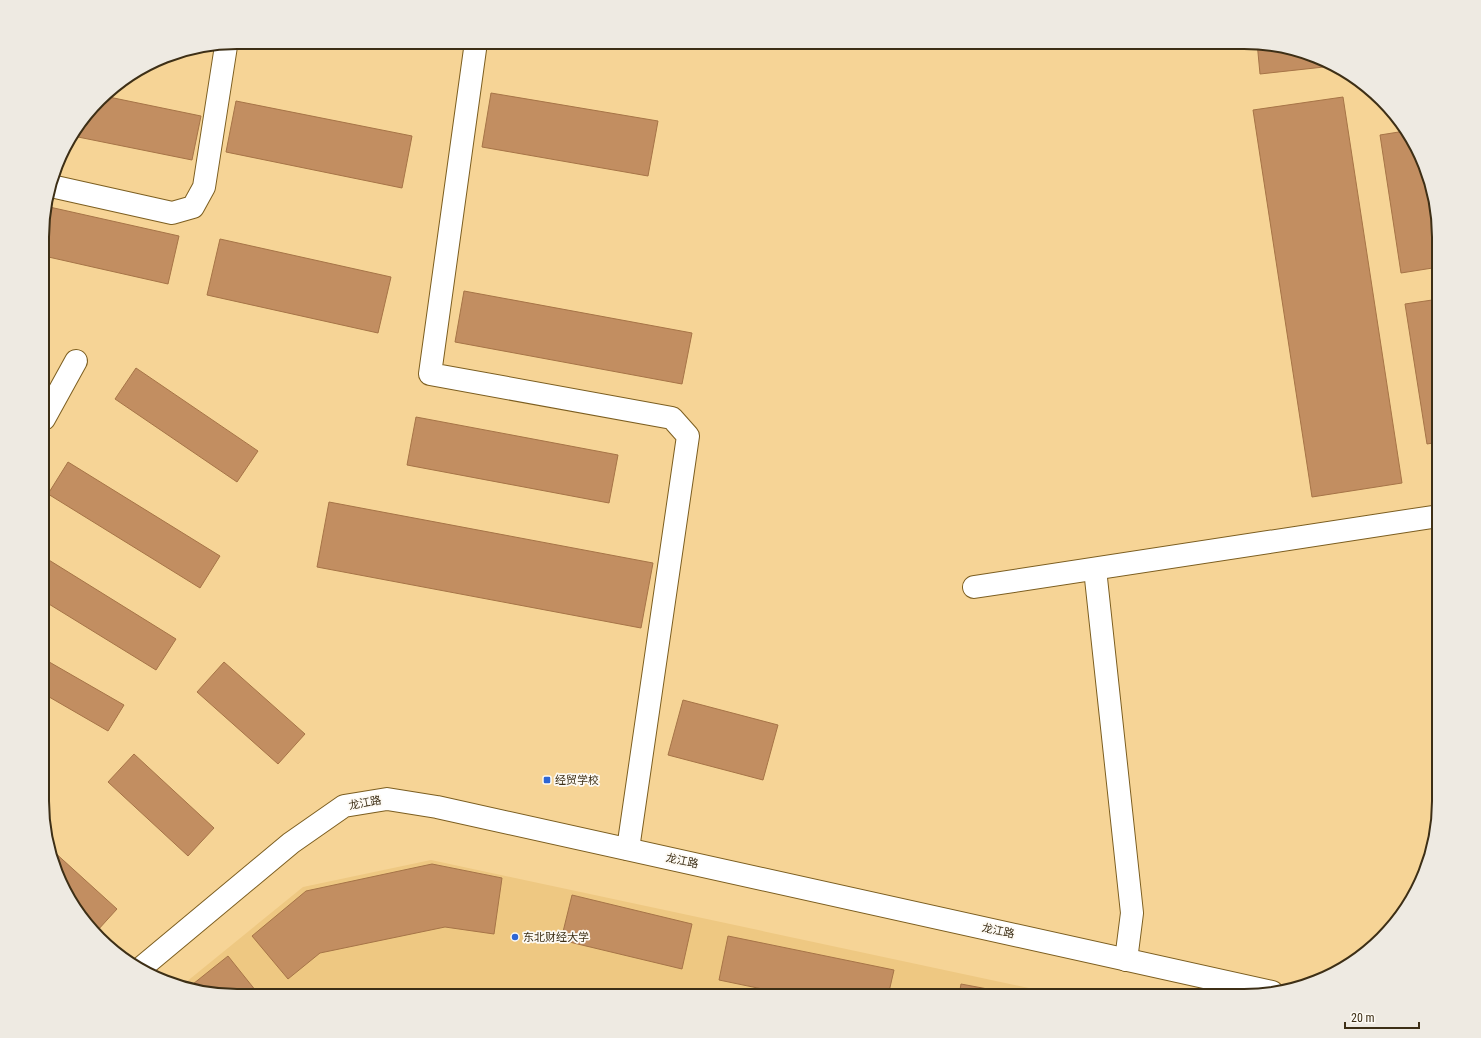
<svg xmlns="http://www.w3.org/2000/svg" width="1481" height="1038" font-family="'Roboto Condensed','Noto Sans SC',sans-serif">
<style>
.built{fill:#eec882}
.building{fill:#c28e61;stroke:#a67447}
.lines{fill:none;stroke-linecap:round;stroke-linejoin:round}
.minor-casing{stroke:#7c5e20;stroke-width:24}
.minor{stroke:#fff;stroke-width:22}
.poi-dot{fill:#2f66d4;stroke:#fdfaf4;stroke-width:1.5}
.labels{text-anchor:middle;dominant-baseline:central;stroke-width:3.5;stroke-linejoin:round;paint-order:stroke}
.poi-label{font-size:11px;fill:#3d2f16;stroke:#fdfaf4;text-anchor:start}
.street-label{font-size:11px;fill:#3d2f16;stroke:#fdfaf4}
.rim{fill:none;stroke:#3d2f16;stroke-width:2}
</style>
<rect width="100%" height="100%" fill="#f6d496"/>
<polygon class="built" points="431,860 1066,996 224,996 180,987 303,887"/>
<g class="building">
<polygon points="1257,42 1307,52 1333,66 1260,74"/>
<polygon points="491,93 658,121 648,176 482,147"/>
<polygon points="104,96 201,116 192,160 73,136"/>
<polygon points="1343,97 1402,483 1312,497 1253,110"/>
<polygon points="236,101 412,136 402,188 226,152"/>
<polygon points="1405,131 1413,140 1432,186 1439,224 1439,267 1401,273 1380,135"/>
<polygon points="45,206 179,236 168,284 44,256 44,212"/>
<polygon points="220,239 391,277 378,333 207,295"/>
<polygon points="464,291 692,333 682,384 455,342"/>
<polygon points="1439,299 1439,442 1427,444 1405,304"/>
<polygon points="136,368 258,451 237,482 115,399"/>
<polygon points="416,417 618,455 609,503 407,465"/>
<polygon points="68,462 220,556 200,588 48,494"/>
<polygon points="329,502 653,563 641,628 317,567"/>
<polygon points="44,557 176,639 156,670 44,601"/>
<polygon points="44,659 124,705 108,731 44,694"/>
<polygon points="224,662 305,734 278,764 197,692"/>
<polygon points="683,700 778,725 763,780 668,755"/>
<polygon points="134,754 214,828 188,856 108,782"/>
<polygon points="52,850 117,909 97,931 68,899"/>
<polygon points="432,864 502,878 494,934 445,927 320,953 288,979 252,936 306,891"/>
<polygon points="572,895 692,924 682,969 561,940"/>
<polygon points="728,936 894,970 888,996 796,996 719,980"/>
<polygon points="228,956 260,996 224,996 188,988"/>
<polygon points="961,984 1025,996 959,996"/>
</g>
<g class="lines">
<g class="minor-casing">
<g id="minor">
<polyline points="476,42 430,374 672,418 688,436 628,849"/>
<polyline points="51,186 172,213 193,207 204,187 226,46"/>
<polyline points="44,419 76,361"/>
<polyline points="1095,569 1132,913 1126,960"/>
<polyline points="974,587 1439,516"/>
<polyline points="141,968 291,843 344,806 387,799 437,807 1272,992"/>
</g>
</g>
<use href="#minor" class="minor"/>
</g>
<g class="poi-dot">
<rect x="543" y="776" width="8" height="8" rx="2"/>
<circle cx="515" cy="937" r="4"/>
</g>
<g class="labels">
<g class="poi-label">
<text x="555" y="780">经贸学校</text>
<text x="523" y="937">东北财经大学</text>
</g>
<g class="street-label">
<text transform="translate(365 803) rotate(-11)">龙江路</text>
<text transform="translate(682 861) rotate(12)">龙江路</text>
<text transform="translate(998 931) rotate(12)">龙江路</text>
</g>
</g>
<path d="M0 0H1481V1038H0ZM237 49H1244A188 188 0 0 1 1432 237V801A188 188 0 0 1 1244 989H237A188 188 0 0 1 49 801V237A188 188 0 0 1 237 49Z" fill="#eeeae2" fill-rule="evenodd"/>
<path class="rim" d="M237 49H1244A188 188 0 0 1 1432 237V801A188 188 0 0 1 1244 989H237A188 188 0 0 1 49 801V237A188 188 0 0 1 237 49Z"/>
<path d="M1345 1022v6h74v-6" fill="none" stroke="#3d2f16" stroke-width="2"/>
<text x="1351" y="1022" font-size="12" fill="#3d2f16" stroke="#fdfaf4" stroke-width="3" paint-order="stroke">20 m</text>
</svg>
